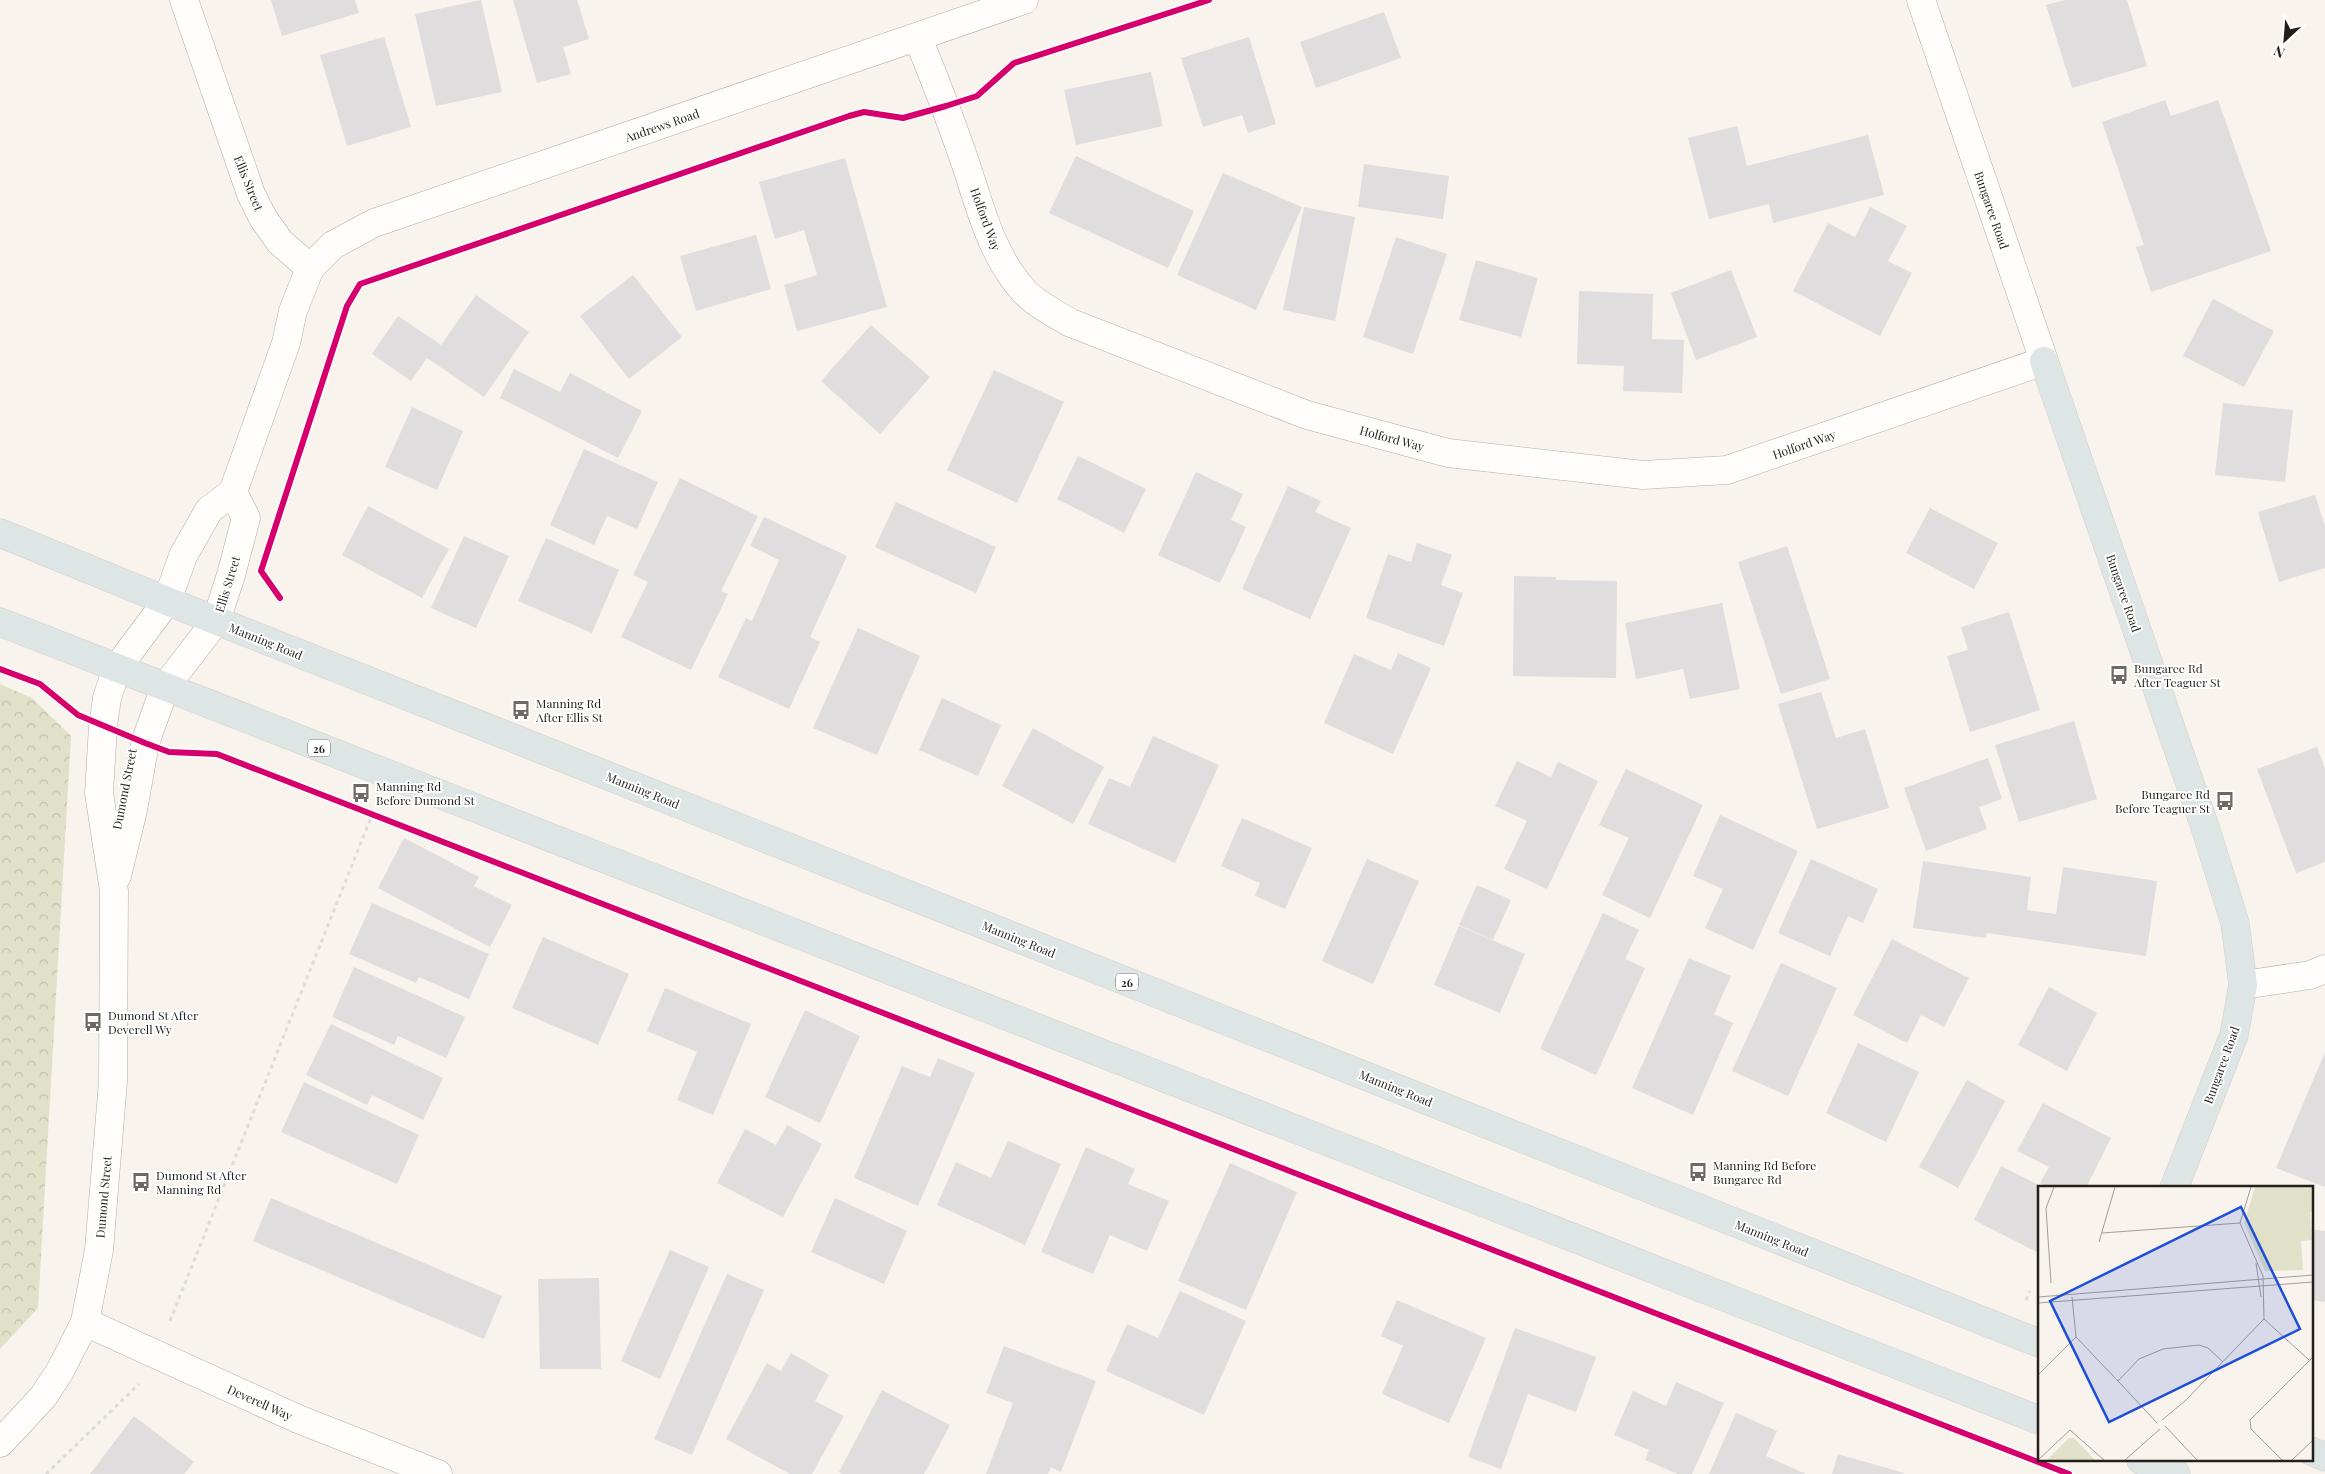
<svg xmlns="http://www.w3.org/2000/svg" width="2325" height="1474" font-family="'Playfair Display',serif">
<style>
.forest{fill:url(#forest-crowns)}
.building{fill:#dfdddd}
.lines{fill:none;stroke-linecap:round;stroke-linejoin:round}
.minor-casing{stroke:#b2ada9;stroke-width:29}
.major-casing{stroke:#d1cecb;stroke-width:29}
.path{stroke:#dddbd9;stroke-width:3;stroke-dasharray:4 4;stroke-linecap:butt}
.minor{stroke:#fefdfc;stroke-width:28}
.major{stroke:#dee5e5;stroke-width:28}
.cycleway-casing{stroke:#fff;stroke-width:9}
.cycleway{stroke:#d6006c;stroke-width:6}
.labels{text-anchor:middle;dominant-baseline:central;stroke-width:4;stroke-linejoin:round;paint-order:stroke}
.shield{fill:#fff;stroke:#65625f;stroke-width:1}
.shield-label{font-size:11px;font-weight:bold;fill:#231f1b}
.street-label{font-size:12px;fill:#231f1b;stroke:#fff}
.poi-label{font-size:12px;fill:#231f1b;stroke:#fff;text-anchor:start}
.inset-road{fill:none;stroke:#a39e99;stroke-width:1}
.view{fill:#1d4ed8;fill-opacity:0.15;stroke:#1d4ed8;stroke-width:2.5}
.inset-edge{fill:none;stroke:#231f1b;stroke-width:2.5}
</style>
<defs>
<pattern id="forest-crowns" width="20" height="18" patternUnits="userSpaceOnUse" patternTransform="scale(1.25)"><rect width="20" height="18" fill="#e1e1c9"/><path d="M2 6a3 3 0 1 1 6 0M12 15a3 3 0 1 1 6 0" fill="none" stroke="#c1c1ac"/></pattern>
</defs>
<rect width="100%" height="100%" fill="#f9f3ed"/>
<polygon class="forest" points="0,684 32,698 71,736 38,1308 0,1349"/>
<g class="building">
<polygon points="271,0 355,0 359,13 282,36"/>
<polygon points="481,0 502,92 436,106 415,14"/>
<polygon points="513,0 577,0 589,39 563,47 571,74 537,83"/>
<polygon points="2065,0 2127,0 2147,66 2072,88 2046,5"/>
<polygon points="1384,12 1401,58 1316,88 1300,42"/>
<polygon points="384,37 411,127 347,146 320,55"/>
<polygon points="1249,37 1276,124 1248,133 1242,115 1203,127 1181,58"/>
<polygon points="1151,72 1163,126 1076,145 1064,90"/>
<polygon points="2165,100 2171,116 2218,100 2271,251 2151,292 2136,247 2144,245 2102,122"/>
<polygon points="1737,126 1747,166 1868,135 1884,195 1773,223 1769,204 1709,219 1688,138"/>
<polygon points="1076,156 1194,211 1168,268 1049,213"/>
<polygon points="845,158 887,307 797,331 784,285 817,275 804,230 775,239 759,182"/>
<polygon points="1364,164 1449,176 1443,219 1358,207"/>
<polygon points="1223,173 1302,207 1256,310 1177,275"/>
<polygon points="1304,207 1355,217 1335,321 1283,310"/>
<polygon points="1870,207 1907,226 1888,261 1912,273 1880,336 1793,291 1828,223 1855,237"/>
<polygon points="756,235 771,289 696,311 680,256"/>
<polygon points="1396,237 1447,254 1413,354 1363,337"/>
<polygon points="1476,260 1538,278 1521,337 1459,320"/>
<polygon points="1731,270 1757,337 1696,360 1671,293"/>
<polygon points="633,275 682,337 629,379 580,316"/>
<polygon points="1579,291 1653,294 1652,339 1684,340 1682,393 1623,391 1624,366 1577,364"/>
<polygon points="476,295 529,332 484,397 427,358 411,381 372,354 398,316 441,345"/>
<polygon points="2213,299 2274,331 2244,387 2183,356"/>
<polygon points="871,325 930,377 880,434 821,381"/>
<polygon points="514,369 560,392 570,373 642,411 618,458 500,398"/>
<polygon points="994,370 1064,402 1017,503 947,470"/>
<polygon points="2223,403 2293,410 2285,482 2215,475"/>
<polygon points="412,407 463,431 437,490 385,467"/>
<polygon points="584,449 658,482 637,529 607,516 594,545 550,525"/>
<polygon points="1078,456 1146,489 1124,533 1057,499"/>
<polygon points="1196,472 1243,494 1231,520 1246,527 1220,583 1158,555"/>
<polygon points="680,478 758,516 721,591 728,594 691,670 621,637 648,582 633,575"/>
<polygon points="1288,486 1321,501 1315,512 1351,528 1310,619 1242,589"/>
<polygon points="2315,495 2325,526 2325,568 2279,582 2258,512"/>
<polygon points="896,502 996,547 976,593 875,547"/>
<polygon points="368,506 449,549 422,598 342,555"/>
<polygon points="1930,508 1998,543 1974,589 1906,553"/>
<polygon points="764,517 847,556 810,637 820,642 789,709 718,677 746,618 752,621 779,560 750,546"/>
<polygon points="464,536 509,556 476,628 431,608"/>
<polygon points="546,538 619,570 592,633 518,601"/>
<polygon points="1417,543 1452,555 1441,585 1463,593 1444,646 1366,618 1388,554 1411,562"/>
<polygon points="1787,546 1830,679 1781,694 1738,562"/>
<polygon points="1514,576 1556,577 1556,580 1617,581 1616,678 1513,676"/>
<polygon points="1722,603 1740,689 1690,699 1683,669 1636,679 1625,623"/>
<polygon points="2009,612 2040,710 1970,732 1947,656 1968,650 1961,627"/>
<polygon points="858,628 920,656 877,755 813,728"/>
<polygon points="1398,653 1431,668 1393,754 1324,723 1354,654 1391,670"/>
<polygon points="1821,692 1836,738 1865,729 1889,808 1817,829 1778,704"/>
<polygon points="942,698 1001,725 978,776 919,750"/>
<polygon points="2074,721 2097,799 2019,822 1995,745"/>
<polygon points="1033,728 1104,767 1073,824 1002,786"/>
<polygon points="1153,736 1219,765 1175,863 1088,824 1109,778 1130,787"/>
<polygon points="2317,747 2325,769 2325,862 2296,873 2257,769"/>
<polygon points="1988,758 2002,799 1979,807 1987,829 1926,851 1904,788"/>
<polygon points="1517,761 1551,777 1558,762 1598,781 1547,889 1504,869 1527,821 1495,806"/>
<polygon points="1626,769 1703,805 1650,918 1602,895 1629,838 1599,825"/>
<polygon points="1720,815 1798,851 1753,950 1705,928 1723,889 1693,876"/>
<polygon points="1242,818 1312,848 1285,909 1255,896 1260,883 1221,866"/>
<polygon points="404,838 479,877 474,886 512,905 490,947 378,888"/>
<polygon points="1367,859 1419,881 1373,984 1322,961"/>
<polygon points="1811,859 1878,889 1863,923 1848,916 1830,956 1778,933"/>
<polygon points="1923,861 2031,877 2027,910 2056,914 2063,867 2157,881 2146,956 1987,933 1986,938 1913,928"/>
<polygon points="1477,885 1511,900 1493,940 1459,925"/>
<polygon points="372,903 489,954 469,999 419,977 416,983 349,954"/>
<polygon points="1603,913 1639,930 1625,959 1645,968 1596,1075 1540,1049"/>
<polygon points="1459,926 1525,954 1500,1013 1434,985"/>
<polygon points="543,937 629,974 598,1045 512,1008"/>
<polygon points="1892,939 1969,978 1944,1027 1921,1015 1907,1043 1853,1015"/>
<polygon points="1689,958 1731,976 1714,1014 1733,1023 1693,1115 1632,1088"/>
<polygon points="1781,963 1837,988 1788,1096 1732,1071"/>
<polygon points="354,967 465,1017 446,1058 398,1036 394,1045 332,1017"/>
<polygon points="2049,987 2097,1013 2067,1071 2018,1045"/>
<polygon points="665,988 751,1024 713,1115 677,1100 697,1052 647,1031"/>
<polygon points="805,1010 860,1036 820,1123 765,1097"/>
<polygon points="331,1024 443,1078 423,1120 372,1095 367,1105 306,1075"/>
<polygon points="1858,1043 1919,1072 1886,1142 1826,1113"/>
<polygon points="2325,1052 2325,1187 2276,1168"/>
<polygon points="938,1058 975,1073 918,1206 854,1178 902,1066 930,1077"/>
<polygon points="1967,1080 2005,1101 1958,1188 1919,1167"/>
<polygon points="304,1082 419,1135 397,1184 281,1132"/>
<polygon points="2043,1103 2111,1138 2086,1188 2049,1188 2040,1183 2049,1167 2017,1151"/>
<polygon points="787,1125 822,1144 783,1217 717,1183 745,1129 776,1145"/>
<polygon points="1008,1141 1061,1164 1025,1245 937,1205 956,1162 991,1178"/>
<polygon points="1086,1147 1135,1169 1128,1184 1169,1201 1147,1251 1110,1235 1093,1274 1041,1252"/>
<polygon points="1230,1163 1297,1192 1246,1310 1178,1281"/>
<polygon points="2001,1166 2045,1188 2039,1188 2039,1253 1974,1220"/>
<polygon points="271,1198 502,1296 484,1339 253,1241"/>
<polygon points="835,1198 907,1231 884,1284 811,1252"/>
<polygon points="2311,1229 2325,1231 2325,1302 2311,1300"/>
<polygon points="670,1250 709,1267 660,1379 621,1361"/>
<polygon points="727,1274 764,1290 692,1455 654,1439"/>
<polygon points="599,1278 601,1369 540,1369 538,1279"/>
<polygon points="1180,1291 1246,1321 1204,1415 1106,1371 1127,1324 1158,1338"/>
<polygon points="1397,1300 1486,1338 1449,1423 1382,1394 1403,1346 1381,1336"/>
<polygon points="1515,1328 1596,1357 1576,1412 1528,1394 1501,1469 1468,1457"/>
<polygon points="1004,1346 1096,1381 1061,1472 1051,1467 1048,1474 986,1474 1013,1403 986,1393"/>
<polygon points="791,1353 829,1375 815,1401 844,1416 812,1474 790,1474 726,1439 767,1363 781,1371"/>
<polygon points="1676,1382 1724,1403 1692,1474 1678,1474 1645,1460 1649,1450 1614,1435 1633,1391 1666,1406"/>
<polygon points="882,1390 950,1425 924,1474 843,1474 839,1472"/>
<polygon points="1736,1413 1777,1431 1766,1456 1806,1474 1709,1474"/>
<polygon points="134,1416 194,1462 184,1474 90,1474"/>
<polygon points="1838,1454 1904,1473 1904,1474 1832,1474"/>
</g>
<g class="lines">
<g class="minor-casing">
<g id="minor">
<path d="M918 38C934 77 949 116 963 156 979 202 990 254 1024 291 1036 304 1055 314 1071 323L1307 415 1448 453 1643 475 1727 470 2044 361 1921 0"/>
<polyline points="310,268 333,245 374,223 1024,0"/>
<polyline points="117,876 133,810 145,743 165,687 216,621 231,575 246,518 233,492"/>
<polyline points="2243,985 2310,975 2325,969"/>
<polyline points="85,1322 298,1419 438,1474"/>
<polyline points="0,1443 43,1397 60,1371 85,1322 99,1250 113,1081 114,891 99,793 103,726 107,698 117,668 167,601 183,556 209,510 233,492 286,343 293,311 310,268 280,242 263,218 251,194 184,0"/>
</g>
</g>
<g class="major-casing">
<g id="major">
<polyline points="2044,361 2205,827 2235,923 2243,985 2234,1035 2174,1188"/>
<polyline points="0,533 167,601 2039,1343"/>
<polyline points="0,622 2039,1420"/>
<polyline points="2311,1451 2325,1457"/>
<polyline points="2141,1460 2176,1474"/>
</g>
</g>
<g class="path">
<polyline points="2026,1300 2030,1291"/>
<polyline points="170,1321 372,815"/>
<polyline points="46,1474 139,1384"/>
</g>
<use href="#minor" class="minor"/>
<use href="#major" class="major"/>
<g class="cycleway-casing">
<g id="cycleway">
<polyline points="280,598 261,571 347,306 360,284 849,116 864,112 903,118 946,106 977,96 1014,63 1209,0"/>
<polyline points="0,669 40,684 78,715 145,743 169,752 217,754 2069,1474"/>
</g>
</g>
<use href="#cycleway" class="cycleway"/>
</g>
<defs>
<g id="bus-bare" transform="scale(1.5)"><path d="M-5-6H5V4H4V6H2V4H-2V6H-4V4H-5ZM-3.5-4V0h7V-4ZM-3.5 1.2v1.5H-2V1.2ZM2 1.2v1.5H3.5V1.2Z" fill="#6e6964" stroke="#fff" stroke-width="2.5" paint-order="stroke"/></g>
</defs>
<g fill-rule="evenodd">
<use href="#bus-bare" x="2119" y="675"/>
<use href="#bus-bare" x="521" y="710"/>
<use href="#bus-bare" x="361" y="793"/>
<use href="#bus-bare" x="2225" y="801"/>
<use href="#bus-bare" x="93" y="1022"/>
<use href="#bus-bare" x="1698" y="1172"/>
<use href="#bus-bare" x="141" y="1182"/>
</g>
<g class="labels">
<g class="shield">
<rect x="308" y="739.5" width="22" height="17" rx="4"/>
<rect x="1116" y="973.5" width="22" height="17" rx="4"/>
</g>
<g class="shield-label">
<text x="319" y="748">26</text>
<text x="1127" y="982">26</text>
</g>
<g class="street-label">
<text transform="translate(662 125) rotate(-19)">Andrews Road</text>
<text transform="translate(249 183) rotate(68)">Ellis Street</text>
<text transform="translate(1992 210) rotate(71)">Bungaree Road</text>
<text transform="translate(986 219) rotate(70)">Holford Way</text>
<text transform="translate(1392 438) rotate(15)">Holford Way</text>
<text transform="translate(1804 444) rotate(-19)">Holford Way</text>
<text transform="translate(227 584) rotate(-73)">Ellis Street</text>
<text transform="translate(2124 593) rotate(71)">Bungaree Road</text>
<text transform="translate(266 641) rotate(22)">Manning Road</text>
<text transform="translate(124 789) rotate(-79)">Dumond Street</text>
<text transform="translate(643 790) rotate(22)">Manning Road</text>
<text transform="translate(1019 939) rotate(22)">Manning Road</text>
<text transform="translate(2221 1065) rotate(-70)">Bungaree Road</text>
<text transform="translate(1396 1088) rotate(22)">Manning Road</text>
<text transform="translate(103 1197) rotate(-85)">Dumond Street</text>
<text transform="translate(1772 1238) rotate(22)">Manning Road</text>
<text transform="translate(260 1402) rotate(24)">Deverell Way</text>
</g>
<g class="poi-label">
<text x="2134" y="668">Bungaree Rd<tspan x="2134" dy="14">After Teaguer St</tspan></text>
<text x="536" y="703">Manning Rd<tspan x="536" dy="14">After Ellis St</tspan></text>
<text x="376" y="786">Manning Rd<tspan x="376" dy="14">Before Dumond St</tspan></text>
<text x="2210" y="794" text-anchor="end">Bungaree Rd<tspan x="2210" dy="14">Before Teaguer St</tspan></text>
<text x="108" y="1015">Dumond St After<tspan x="108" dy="14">Deverell Wy</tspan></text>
<text x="1713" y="1165">Manning Rd Before<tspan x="1713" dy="14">Bungaree Rd</tspan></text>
<text x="156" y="1175">Dumond St After<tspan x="156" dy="14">Manning Rd</tspan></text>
</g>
</g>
<g transform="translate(2038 1186)">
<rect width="275" height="275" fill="#f9f3ed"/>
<path d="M217 1H275V25L272 26 274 54 263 55 265 84 227 85 206 37ZM31 252H36L57 274H9Z" fill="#e1e1c9"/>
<path class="inset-road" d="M213 1 202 37 225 90 226 133 271 174M64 47 202 37M61 56 77 1M218 77 223 111M13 97 8 22 16 1M0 111 275 89M34 111 38 151 80 195M0 117 275 96M0 189 38 151M124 234 147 215 226 133M119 237 80 195 101 173 125 163 161 159 170 162 185 176M127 240 159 274M0 274 32 244 66 274M87 274 122 243M244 274 213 243 212 234 275 171M254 274 275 254"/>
<path class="view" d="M203 21 262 143 71 236 12 115Z"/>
<rect width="275" height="275" class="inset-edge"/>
</g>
<g transform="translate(2285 40) rotate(206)" stroke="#ffffff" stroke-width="4" paint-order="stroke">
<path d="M0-4L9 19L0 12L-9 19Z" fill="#231f1b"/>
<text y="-8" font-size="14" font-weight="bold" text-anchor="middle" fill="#231f1b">N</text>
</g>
</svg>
